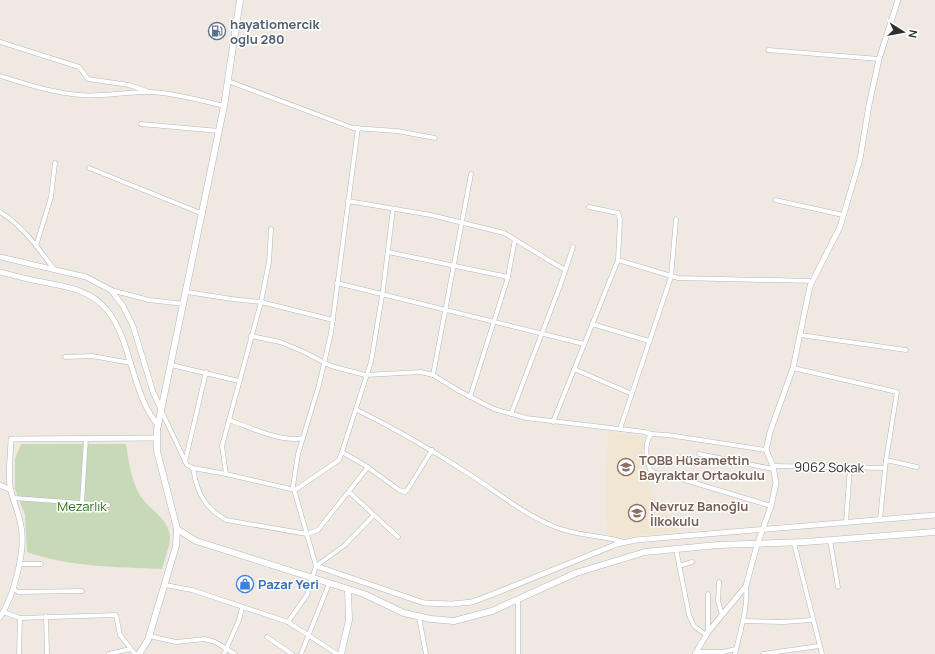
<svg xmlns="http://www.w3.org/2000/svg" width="935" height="654" font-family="Manrope,sans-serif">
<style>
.education{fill:#f0e6d1}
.cemetery{fill:#c8d9b8}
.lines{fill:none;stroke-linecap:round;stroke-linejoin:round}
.minor-casing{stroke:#b4b7c1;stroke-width:5}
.tertiary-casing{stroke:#b4b7c1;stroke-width:6}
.secondary-casing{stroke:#b4b7c1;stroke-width:7}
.minor{stroke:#fff;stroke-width:4}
.tertiary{stroke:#fff;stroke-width:5}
.secondary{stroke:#fff;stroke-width:6}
.labels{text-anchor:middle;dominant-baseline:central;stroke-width:3;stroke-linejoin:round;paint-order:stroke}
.service-label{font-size:13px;font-weight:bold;fill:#4e5e75;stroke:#fff;text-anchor:start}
.education-label{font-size:13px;font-weight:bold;fill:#785e54;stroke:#fff;text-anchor:start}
.street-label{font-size:13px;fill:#2e2e2e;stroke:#fff}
.park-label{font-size:13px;fill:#2c6e1b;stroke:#fff}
.shop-label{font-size:13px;font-weight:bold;fill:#366cbe;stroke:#fff;text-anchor:start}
</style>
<rect width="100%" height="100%" fill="#efe9e1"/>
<polygon class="education" points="608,432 644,436 643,459 653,497 676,523 679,531 619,538 609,537 605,503"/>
<path class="cemetery" d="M21 444H126C129 463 132 487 145 502 155 513 168 520 170 536 171 543 164 561 162 569 116 567 70 567 27 552L25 515 15 489V459Z"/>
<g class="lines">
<g class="minor-casing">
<g id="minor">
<polyline points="0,42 79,67 88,79 129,85 147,91"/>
<polyline points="768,50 879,59"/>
<path d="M0 76C26 84 53 93 80 95 102 97 124 92 146 92 166 91 204 101 224 106"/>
<polyline points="228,81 353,128 397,131 435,138"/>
<polyline points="141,124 219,131"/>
<polyline points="89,168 203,214"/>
<polyline points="775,200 843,215"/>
<polyline points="348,201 431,215 504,233 565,270"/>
<path d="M0 212C22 225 39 249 54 269"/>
<polyline points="36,246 51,197 55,163"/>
<polyline points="388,252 508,277"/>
<polyline points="618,260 678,278 813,281"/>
<polyline points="337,283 584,344"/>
<polyline points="111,290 149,300 184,304"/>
<polyline points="187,292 232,299 261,302 333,320"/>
<polyline points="592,324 649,341"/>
<polyline points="800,335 906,350"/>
<polyline points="251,336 280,342 302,351 331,366 365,375 421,372 433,375 461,392 494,409 526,418 645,432 651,434"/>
<polyline points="65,357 92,356 131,363"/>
<polyline points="171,365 239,381"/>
<polyline points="793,368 897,392 886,460 880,519"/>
<polyline points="574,369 632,394"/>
<polyline points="433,375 471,174"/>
<polyline points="470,397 508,277 515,239"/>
<polyline points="161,410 187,465 193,468 226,474 295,490 339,460 342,452 371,362 383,290 393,209"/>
<path d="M357 410C398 430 437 453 475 478 501 495 524 514 553 526 575 536 601 535 624 542"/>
<polyline points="511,414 560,286 573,247"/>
<path d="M229 420C249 427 283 443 303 438"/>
<polyline points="553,422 618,260 620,219 618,213 589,207"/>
<polyline points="620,429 671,277 676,219"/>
<path d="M766 450 668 435 651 434C644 444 646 459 650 470L656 473 675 477 771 506"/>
<polyline points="342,452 366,466 399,490 405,492 408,489 432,450"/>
<polyline points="699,454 773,469"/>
<polyline points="886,460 917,467"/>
<polyline points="185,462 206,372"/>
<polyline points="773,466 885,468"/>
<path d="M193 468C197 493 204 507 226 520L307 534 318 530 368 467"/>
<polyline points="226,474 222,446 261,302 269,262 271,229"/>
<polyline points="349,492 398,537"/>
<polyline points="14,498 108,505"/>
<polyline points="82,502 86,438"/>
<polyline points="846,522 850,467"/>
<polyline points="830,540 838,587"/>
<polyline points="794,543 822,654"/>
<polyline points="676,549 689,615 694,626 706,635"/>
<polyline points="19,564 41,564"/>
<polyline points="316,566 345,545 374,515"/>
<polyline points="679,566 692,562"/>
<polyline points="719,582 718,601 722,615"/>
<polyline points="165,585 192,590 288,622 337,654"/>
<polyline points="14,589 18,592 82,591"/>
<polyline points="518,599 518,654"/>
<polyline points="3,612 20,618 116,615 120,635 135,654"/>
<polyline points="46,616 47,654"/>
<polyline points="419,617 426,654"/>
<polyline points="744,621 784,622 812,620"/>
<polyline points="288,622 307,595 316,566 293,486 298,454 319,385 331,333 358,128"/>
<polyline points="708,632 708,594"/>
<polyline points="149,636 176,642 205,639 215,642 235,654"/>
<polyline points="267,637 292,654"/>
<polyline points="696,652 723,652 736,649"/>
<polyline points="19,654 20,618"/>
<polyline points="109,654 130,649"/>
<polyline points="224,654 239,620 242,608"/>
<polyline points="301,654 329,584"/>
<path d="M735 654C740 631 748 610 746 586"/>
<polyline points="763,654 819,646"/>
</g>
</g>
<g class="tertiary-casing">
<g id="tertiary">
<polyline points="0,257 86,277 111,290 123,306 133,326 153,392 161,409"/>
<path d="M0 272C11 275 22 278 32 280 59 286 89 287 107 310 119 325 125 343 130 362 138 385 142 406 158 425"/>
<polyline points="0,485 11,490"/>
<polyline points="316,566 424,603 452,604 472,602 496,593 617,544 636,540 935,515"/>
<path d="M0 617C14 596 26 550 21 526 19 514 14 503 11 491 7 477 11 453 11 439L157 438"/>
<polyline points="695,654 708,632 746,586 757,545 771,506 776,483 773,466 766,450 770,432 793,368 810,286 840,227 860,159 869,105 879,59 898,0"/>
</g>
</g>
<g class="secondary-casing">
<g id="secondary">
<polyline points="177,529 196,541 364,594 404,613 431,619 454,621 492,611 576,573 645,552 718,545 805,542 935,532"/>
<polyline points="139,654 148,640 176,546 177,529 157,451 157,430 224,106 240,0"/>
<polyline points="341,654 349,620 348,590"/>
</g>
</g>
<use href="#minor" class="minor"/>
<use href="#tertiary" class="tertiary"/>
<use href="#secondary" class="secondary"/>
</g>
<defs>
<g id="fuel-ring" transform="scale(0.9)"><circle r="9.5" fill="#fff" stroke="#5c6f8a" stroke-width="1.5"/><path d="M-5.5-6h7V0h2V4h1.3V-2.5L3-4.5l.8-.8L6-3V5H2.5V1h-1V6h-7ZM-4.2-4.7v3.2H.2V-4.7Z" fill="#5c6f8a"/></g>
<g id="school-ring" transform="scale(0.9)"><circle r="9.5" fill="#fff" stroke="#8d6e63" stroke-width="1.5"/><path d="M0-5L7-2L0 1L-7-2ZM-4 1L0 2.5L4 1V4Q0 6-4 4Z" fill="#8d6e63"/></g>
<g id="shop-ring" transform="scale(0.9)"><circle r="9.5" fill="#fff" stroke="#3f7fe0" stroke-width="1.5"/><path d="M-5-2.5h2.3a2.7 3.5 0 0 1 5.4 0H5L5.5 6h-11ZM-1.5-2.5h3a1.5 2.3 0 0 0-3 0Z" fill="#3f7fe0"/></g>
</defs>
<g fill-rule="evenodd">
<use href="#fuel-ring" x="217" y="31"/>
<use href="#school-ring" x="626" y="467"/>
<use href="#school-ring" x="637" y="513"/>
<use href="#shop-ring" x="245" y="584"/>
</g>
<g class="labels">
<g class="service-label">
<text x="230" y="24">hayatiomercik<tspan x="230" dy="15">oglu 280</tspan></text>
</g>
<g class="education-label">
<text x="639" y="460">TOBB Hüsamettin<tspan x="639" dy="15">Bayraktar Ortaokulu</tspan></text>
<text x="650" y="506">Nevruz Banoğlu<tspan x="650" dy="15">İlkokulu</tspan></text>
</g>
<g class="street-label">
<text transform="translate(829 467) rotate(1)">9062 Sokak</text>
</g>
<g class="park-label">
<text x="82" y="506">Mezarlık</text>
</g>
<g class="shop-label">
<text x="258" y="584">Pazar Yeri</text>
</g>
</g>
<g transform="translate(903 32) rotate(101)" stroke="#ffffff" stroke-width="3" paint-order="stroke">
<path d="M0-3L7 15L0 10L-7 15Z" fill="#2e2e2e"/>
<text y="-6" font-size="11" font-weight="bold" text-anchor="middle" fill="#2e2e2e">N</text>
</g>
</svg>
